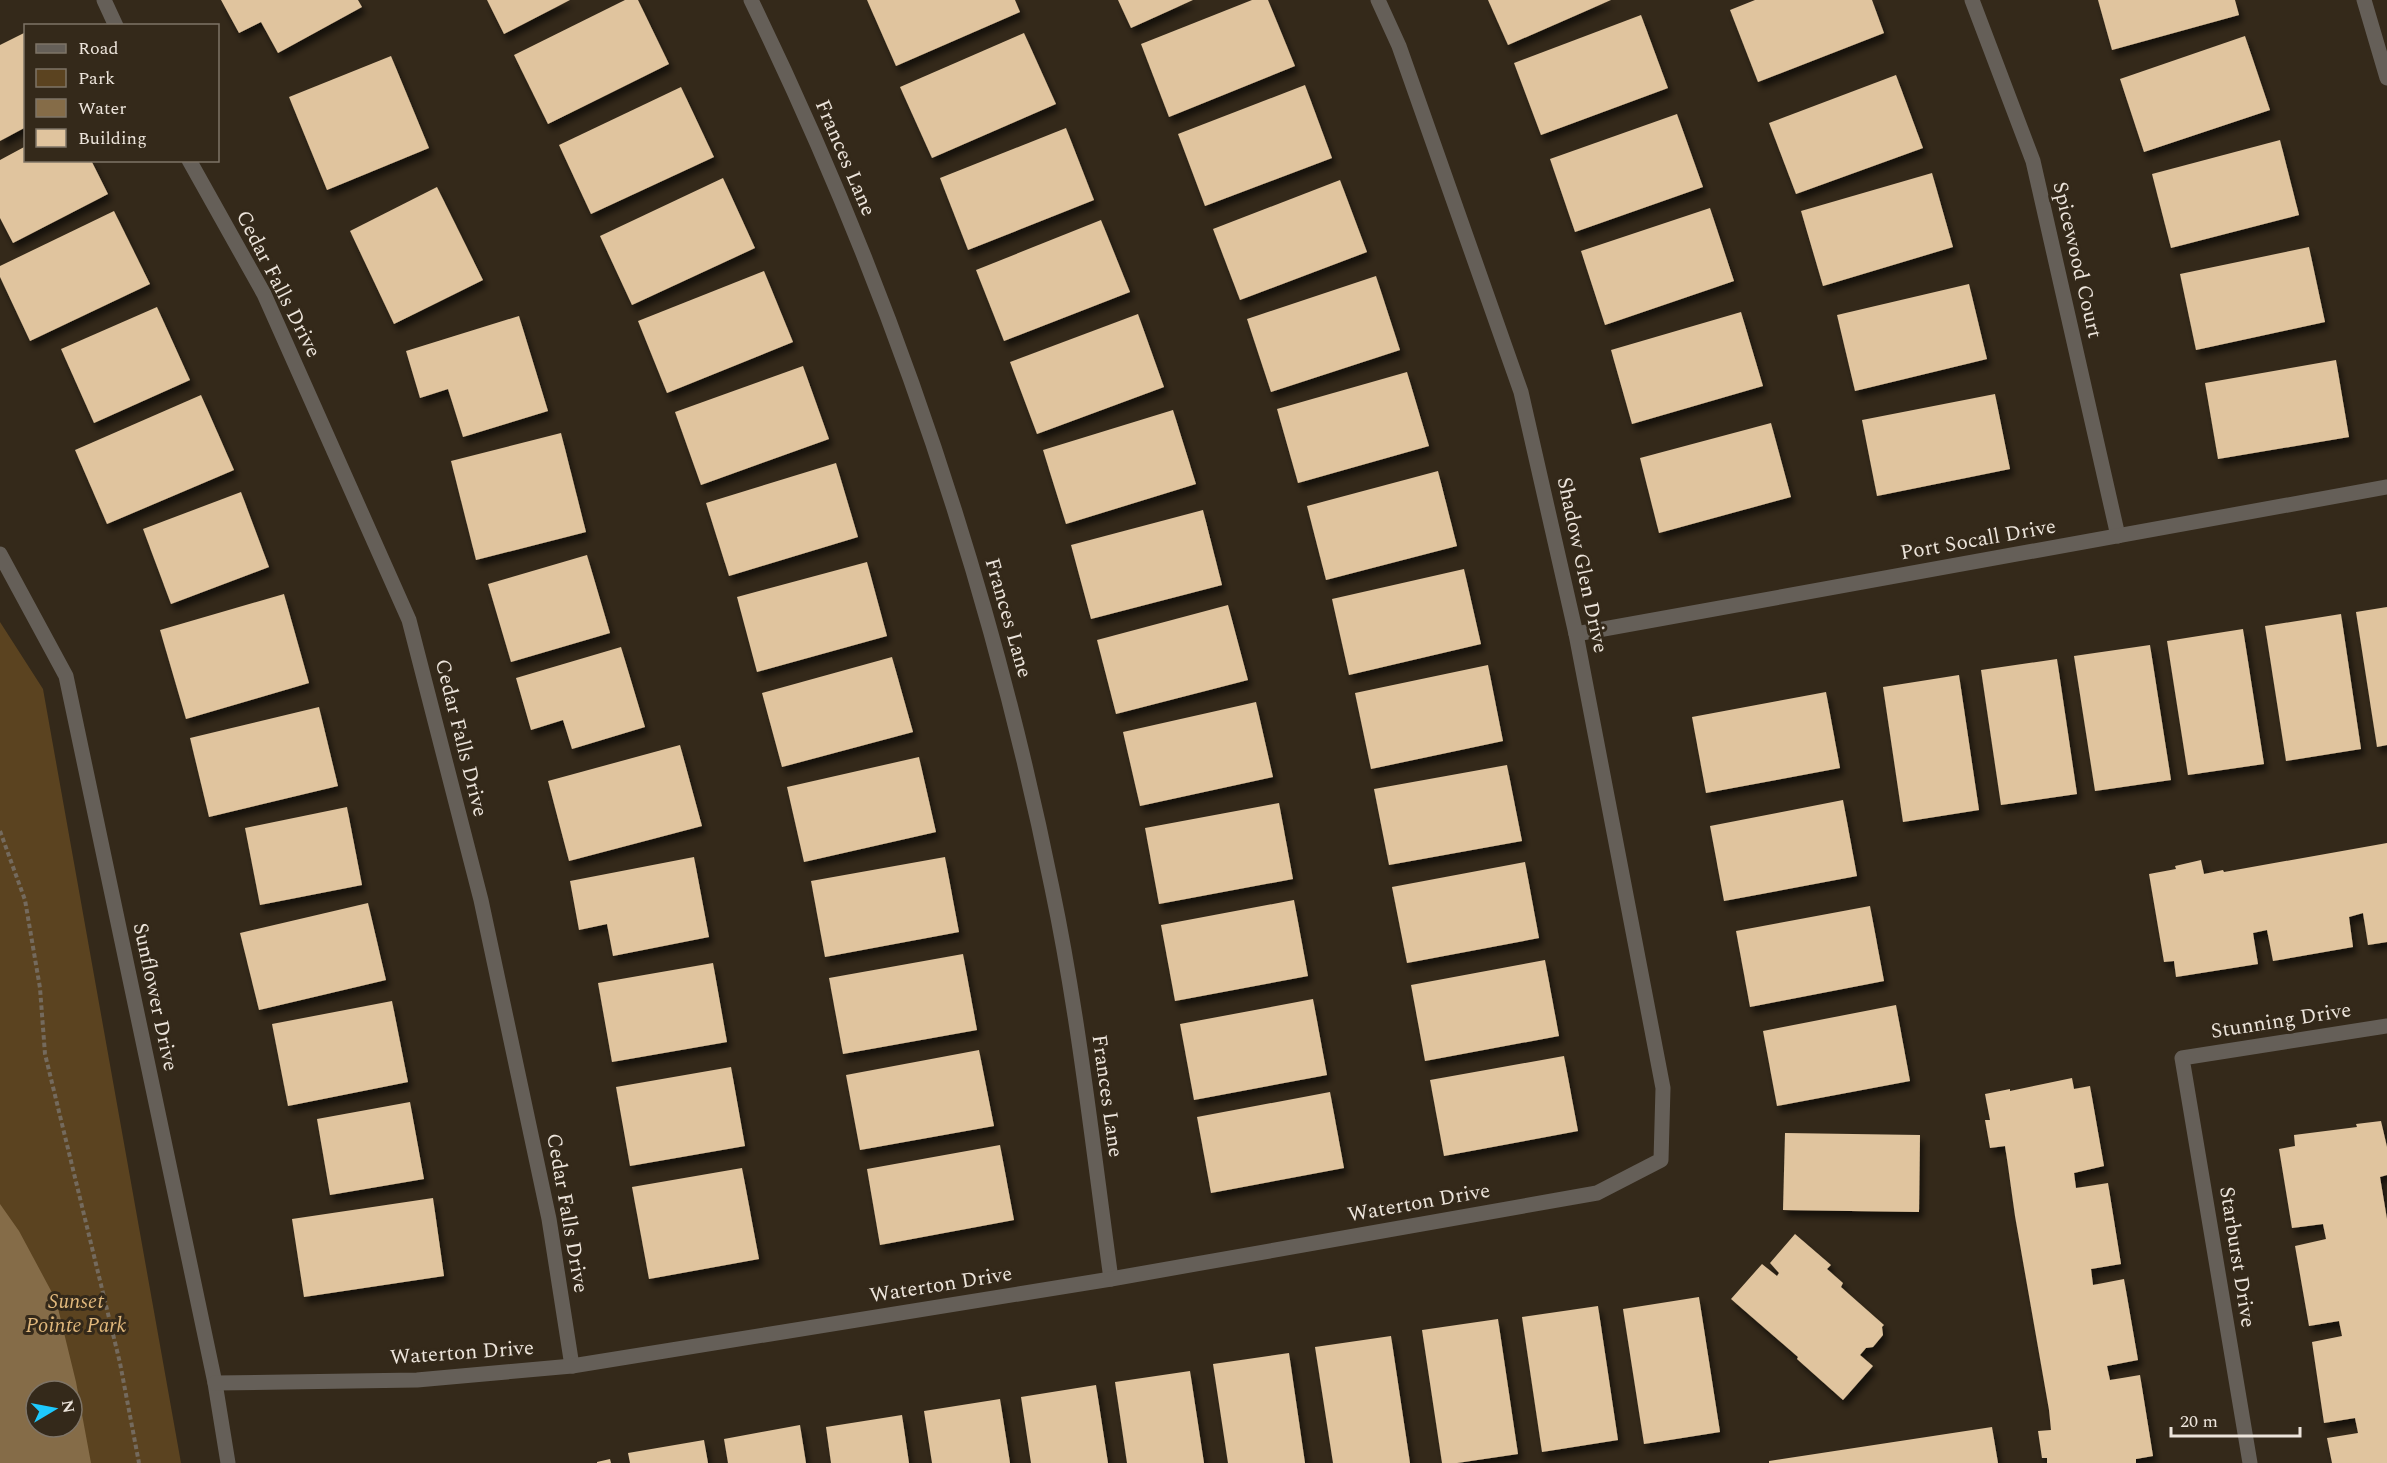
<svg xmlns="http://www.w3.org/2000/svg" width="2387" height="1463" font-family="Spectral,serif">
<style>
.green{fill:#5b4320;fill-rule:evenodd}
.water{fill:#856c48;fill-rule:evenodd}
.building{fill:#e0c49e;filter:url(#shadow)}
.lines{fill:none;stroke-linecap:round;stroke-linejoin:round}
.path{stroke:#746a5d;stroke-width:4;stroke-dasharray:4.5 3;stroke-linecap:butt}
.minor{stroke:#655f58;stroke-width:15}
.labels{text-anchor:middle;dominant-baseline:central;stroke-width:6;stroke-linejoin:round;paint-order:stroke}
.street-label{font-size:21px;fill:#ece4db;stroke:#34291a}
.park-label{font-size:21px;font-style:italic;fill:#e1b87c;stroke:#34291a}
</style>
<defs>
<filter id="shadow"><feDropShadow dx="3.5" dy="6" stdDeviation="3" flood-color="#0009"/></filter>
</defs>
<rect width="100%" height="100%" fill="#34291a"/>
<path class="green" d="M0 622 43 689 181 1463H0ZM36 1391H72V1427H36Z"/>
<path class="water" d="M0 1204 19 1231 56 1300 76 1382 91 1463H0ZM36 1391H72V1427H36Z"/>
<g class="building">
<polygon points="221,0 358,0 362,7 278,53 261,22 239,33"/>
<polygon points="487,0 570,0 504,34"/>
<polygon points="625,0 638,0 669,64 548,124 514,55"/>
<polygon points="867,0 1015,0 1020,12 896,66"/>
<polygon points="1118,0 1193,0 1131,28"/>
<polygon points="1252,0 1268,0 1295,66 1169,117 1141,44"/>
<polygon points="1488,0 1611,0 1508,45"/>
<polygon points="1755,0 1872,0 1884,33 1758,82 1730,10"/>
<polygon points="2098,0 2235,0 2239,15 2112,50"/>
<polygon points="1641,15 1668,88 1541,135 1514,63"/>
<polygon points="26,32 26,127 0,141 0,45"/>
<polygon points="1024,33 1056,104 932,158 900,87"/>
<polygon points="2245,36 2270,110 2144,152 2120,79"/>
<polygon points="391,56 429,148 327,190 289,97"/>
<polygon points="1896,75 1923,148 1796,194 1769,123"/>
<polygon points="1305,85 1332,158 1205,206 1178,134"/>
<polygon points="681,87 714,157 591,214 559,145"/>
<polygon points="1677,114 1703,187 1575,232 1550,159"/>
<polygon points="1066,128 1094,200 968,250 940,178"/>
<polygon points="2280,140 2299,215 2171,248 2152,174"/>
<polygon points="26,146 26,160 91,160 108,194 13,243 0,218 0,160"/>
<polygon points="1932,173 1953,247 1823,286 1801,211"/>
<polygon points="723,178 755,248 632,305 600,236"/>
<polygon points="1340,180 1367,252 1240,300 1213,229"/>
<polygon points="437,187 483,280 394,324 350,231"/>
<polygon points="1710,208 1734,281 1605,325 1581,251"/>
<polygon points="114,211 150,284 30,341 0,277 0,266"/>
<polygon points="1101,220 1130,292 1004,341 976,270"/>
<polygon points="2309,247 2325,322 2196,350 2180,274"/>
<polygon points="764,271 793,342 667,393 638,321"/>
<polygon points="1376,276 1400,350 1271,392 1247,319"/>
<polygon points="1969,284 1987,359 1855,391 1837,315"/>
<polygon points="157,307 190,380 94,423 61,349"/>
<polygon points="1741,312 1763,386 1632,424 1611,350"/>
<polygon points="1138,314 1164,387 1037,434 1010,362"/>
<polygon points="519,316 548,411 463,437 448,389 420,398 406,351"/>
<polygon points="2336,360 2349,437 2218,459 2205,383"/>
<polygon points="803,366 829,439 701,485 675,412"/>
<polygon points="1407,372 1429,446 1298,483 1277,409"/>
<polygon points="1995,394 2010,469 1877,496 1862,420"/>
<polygon points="201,395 234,470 107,524 75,450"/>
<polygon points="1173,410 1196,484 1066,524 1043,450"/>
<polygon points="1771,423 1791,497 1659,533 1640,458"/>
<polygon points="561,433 586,532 476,560 451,461"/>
<polygon points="836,463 858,537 729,576 706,503"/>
<polygon points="1438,471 1457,546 1326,580 1307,506"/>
<polygon points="241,492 269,567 171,604 143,529"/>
<polygon points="1203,510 1222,585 1091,619 1071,545"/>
<polygon points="587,555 610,633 511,662 488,584"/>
<polygon points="867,562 887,636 757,672 737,597"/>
<polygon points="1464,569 1481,644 1349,675 1332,599"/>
<polygon points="284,594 309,683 186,719 160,630"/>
<polygon points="1228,605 1248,680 1116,714 1097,640"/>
<polygon points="2387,607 2387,745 2377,747 2356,612"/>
<polygon points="2341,614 2361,749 2286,761 2265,626"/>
<polygon points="2243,629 2264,764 2188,775 2167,641"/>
<polygon points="2150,645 2171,780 2095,791 2074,656"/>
<polygon points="621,647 645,727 572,749 563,720 531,730 516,678"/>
<polygon points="892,657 913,732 782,767 762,693"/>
<polygon points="2057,659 2077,794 2001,805 1981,670"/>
<polygon points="1488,665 1503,741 1371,769 1355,693"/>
<polygon points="1959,675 1979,810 1903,822 1883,687"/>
<polygon points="1826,692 1840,768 1706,793 1692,717"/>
<polygon points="1256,702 1273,777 1140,806 1123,732"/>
<polygon points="319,707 338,786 209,817 190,738"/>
<polygon points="680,745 702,826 569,861 548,781"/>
<polygon points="919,757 936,832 804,862 787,787"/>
<polygon points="1507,765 1522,841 1389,865 1374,789"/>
<polygon points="1843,800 1857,876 1724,901 1710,826"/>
<polygon points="1279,803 1293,879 1159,904 1145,828"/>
<polygon points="347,807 362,885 260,905 245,828"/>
<polygon points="2387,843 2387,942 2368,945 2363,913 2349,917 2353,947 2273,961 2267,930 2253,933 2258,964 2176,977 2174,961 2164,962 2149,874 2176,869 2175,866 2201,860 2204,874 2223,870 2224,872"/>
<polygon points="694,857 709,937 613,956 607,924 579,930 570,881"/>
<polygon points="945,857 959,932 825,957 811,881"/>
<polygon points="1525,862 1539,938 1407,963 1392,887"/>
<polygon points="1294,900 1308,976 1175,1001 1161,925"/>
<polygon points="368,903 386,980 259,1010 240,933"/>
<polygon points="1870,906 1884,981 1750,1007 1736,931"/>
<polygon points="963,954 977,1030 843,1054 829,978"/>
<polygon points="1545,960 1559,1036 1425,1061 1411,985"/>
<polygon points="713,963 727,1042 612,1062 598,983"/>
<polygon points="1313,999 1327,1075 1194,1100 1180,1024"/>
<polygon points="392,1001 408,1082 288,1106 272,1024"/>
<polygon points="1896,1005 1910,1081 1777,1106 1763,1031"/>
<polygon points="979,1050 994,1126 860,1150 846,1075"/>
<polygon points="1564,1056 1578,1131 1444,1156 1430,1080"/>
<polygon points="731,1067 745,1146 630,1166 616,1087"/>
<polygon points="2072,1078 2074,1089 2090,1086 2104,1166 2074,1173 2076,1188 2108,1183 2121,1264 2091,1269 2093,1285 2124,1279 2138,1360 2107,1366 2110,1380 2140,1375 2153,1456 2136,1459 2136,1463 2047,1463 2047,1458 2042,1458 2038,1431 2051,1430 2049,1410 2015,1216 2008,1166 2005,1146 1990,1148 1985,1120 1990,1120 1985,1094 2010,1089 2010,1091"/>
<polygon points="1330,1092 1344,1168 1211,1193 1197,1117"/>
<polygon points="410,1102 424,1179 330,1195 317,1119"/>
<polygon points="2381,1121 2387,1147 2387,1175 2380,1177 2387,1219 2387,1463 2332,1463 2327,1438 2358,1433 2355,1418 2324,1423 2312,1342 2342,1336 2339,1321 2309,1326 2295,1246 2326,1239 2323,1224 2292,1228 2279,1149 2295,1146 2294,1135 2357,1127 2356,1124"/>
<polygon points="1785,1133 1920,1135 1919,1212 1783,1210"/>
<polygon points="1000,1145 1014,1220 880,1245 867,1169"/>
<polygon points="742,1168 759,1259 649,1279 632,1187"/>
<polygon points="433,1198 444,1276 304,1297 292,1219"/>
<polygon points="1795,1234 1831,1265 1827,1269 1843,1283 1841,1287 1884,1325 1882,1327 1883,1335 1873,1347 1866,1348 1860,1355 1873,1366 1843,1400 1797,1359 1798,1357 1731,1299 1762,1264 1777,1276 1779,1273 1770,1263"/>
<polygon points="1699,1297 1720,1432 1644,1444 1623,1309"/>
<polygon points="1598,1306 1618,1440 1542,1452 1522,1317"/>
<polygon points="1498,1319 1518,1454 1457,1463 1442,1463 1422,1330"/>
<polygon points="1391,1336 1410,1463 1333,1463 1315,1347"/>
<polygon points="1289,1353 1305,1463 1228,1463 1213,1364"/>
<polygon points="1190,1371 1204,1463 1127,1463 1115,1382"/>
<polygon points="1096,1385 1108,1463 1031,1463 1021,1397"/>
<polygon points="1000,1399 1010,1463 932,1463 924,1411"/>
<polygon points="902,1415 909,1463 831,1463 826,1427"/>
<polygon points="800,1425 806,1463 728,1463 724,1439"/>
<polygon points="1992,1427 1998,1463 1769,1463 1769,1461"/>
<polygon points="704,1440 708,1463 630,1463 628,1453"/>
<polygon points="610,1459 611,1463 597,1463 597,1462"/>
</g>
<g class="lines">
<polyline class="path" points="0,831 25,900 40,988 45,1054 120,1363 139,1463"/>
<g class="minor">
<polyline points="104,0 116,26"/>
<path d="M751 0C888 282 990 581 1052 888 1079 1017 1093 1149 1111 1279"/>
<polyline points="1972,0 2033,161 2118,536"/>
<polyline points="2364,0 2387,78"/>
<polyline points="189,160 264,294 409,620 481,900 549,1219 572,1366"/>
<polyline points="0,554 66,676 215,1383 228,1463"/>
<polyline points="1576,634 2387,487"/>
<polyline points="215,1383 417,1380 572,1366 1111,1279 1597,1193 1661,1160 1663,1088 1576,634 1521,392 1399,46 1378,0"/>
<polyline points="2250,1463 2182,1058 2387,1026"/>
</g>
</g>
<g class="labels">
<g class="street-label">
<text transform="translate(845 158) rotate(67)">Frances Lane</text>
<text transform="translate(2077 260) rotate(77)">Spicewood Court</text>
<text transform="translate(278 284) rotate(63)">Cedar Falls Drive</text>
<text transform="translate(1978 540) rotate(-10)">Port Socall Drive</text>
<text transform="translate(1582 565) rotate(78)">Shadow Glen Drive</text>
<text transform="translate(1008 618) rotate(74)">Frances Lane</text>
<text transform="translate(461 738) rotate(76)">Cedar Falls Drive</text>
<text transform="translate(155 997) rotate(78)">Sunflower Drive</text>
<text transform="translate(2281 1021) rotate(-9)">Stunning Drive</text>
<text transform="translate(1107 1096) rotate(82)">Frances Lane</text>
<text transform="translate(1419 1203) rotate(-10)">Waterton Drive</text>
<text transform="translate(567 1213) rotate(80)">Cedar Falls Drive</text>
<text transform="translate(2237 1257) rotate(81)">Starburst Drive</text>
<text transform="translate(941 1285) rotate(-9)">Waterton Drive</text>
<text transform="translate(462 1353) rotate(-4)">Waterton Drive</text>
</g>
<g class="park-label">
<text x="76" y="1302">Sunset<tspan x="76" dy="24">Pointe Park</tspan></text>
</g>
</g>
<rect x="24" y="24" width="195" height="138" fill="#34291a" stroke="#7e7467" stroke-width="1.5"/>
<rect x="36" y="44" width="30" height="9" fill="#655f58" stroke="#7e7467" stroke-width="1.5"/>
<text x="78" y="54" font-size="18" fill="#ece4db">Road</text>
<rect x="36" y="69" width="30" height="18" fill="#5b4320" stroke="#7e7467" stroke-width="1.5"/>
<text x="78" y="84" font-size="18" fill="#ece4db">Park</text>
<rect x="36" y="99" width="30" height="18" fill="#856c48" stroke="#7e7467" stroke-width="1.5"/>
<text x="78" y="114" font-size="18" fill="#ece4db">Water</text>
<rect x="36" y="129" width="30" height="18" fill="#e0c49e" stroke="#7e7467" stroke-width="1.5"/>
<text x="78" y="144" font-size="18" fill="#ece4db">Building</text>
<g transform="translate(54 1409) rotate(80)"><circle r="28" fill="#34291a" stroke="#7e7467" stroke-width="1.5"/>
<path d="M0-4.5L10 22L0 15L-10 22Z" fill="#1ec9fd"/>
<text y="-9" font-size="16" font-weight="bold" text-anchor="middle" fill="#ece4db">N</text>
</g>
<path d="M2171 1427v9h129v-9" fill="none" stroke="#ece4db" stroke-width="3"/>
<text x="2180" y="1427" font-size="18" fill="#ece4db" stroke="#34291a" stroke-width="4.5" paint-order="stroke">20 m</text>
</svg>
